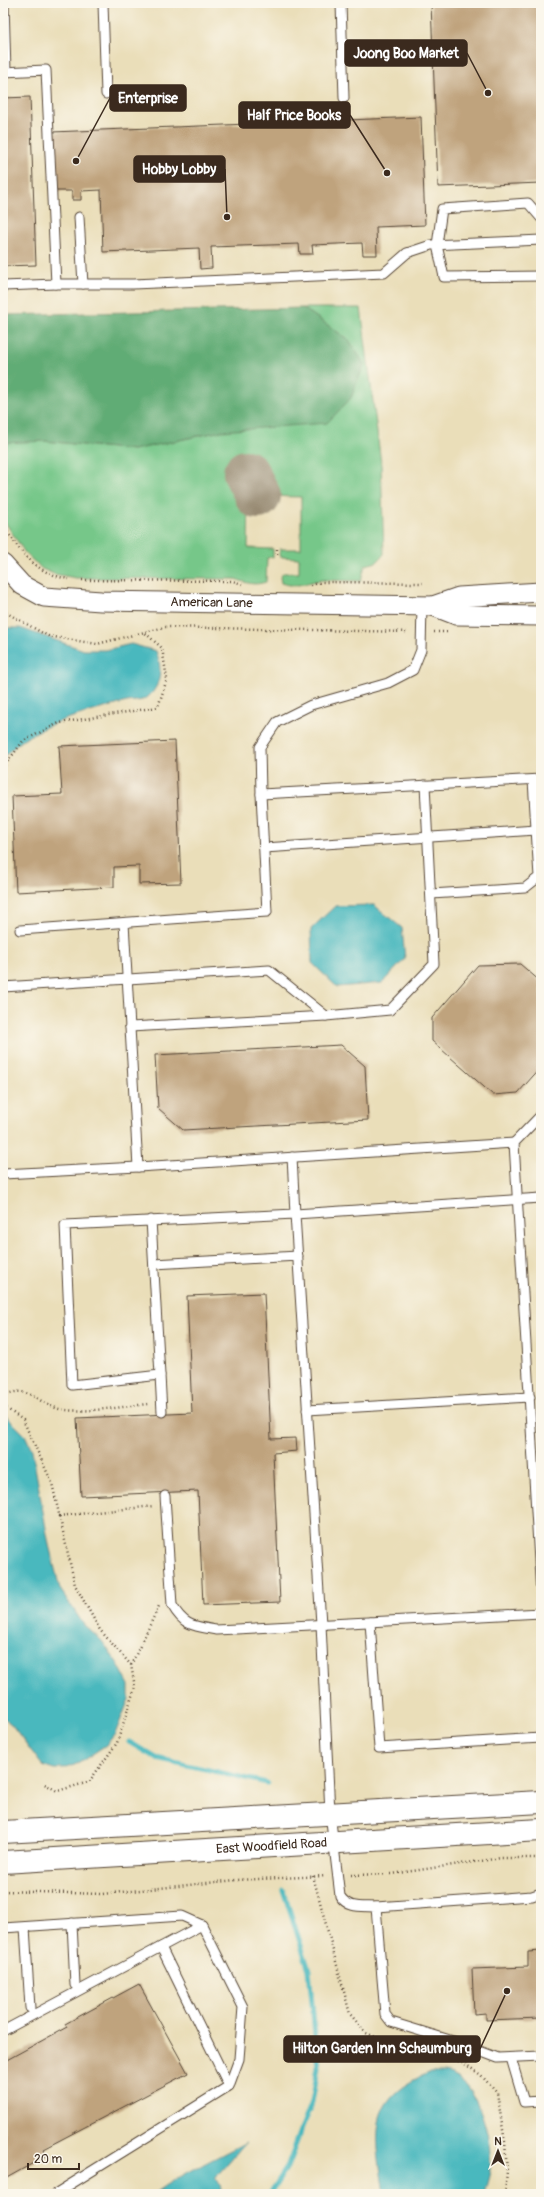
<svg xmlns="http://www.w3.org/2000/svg" width="544" height="2197" font-family="Pangolin,sans-serif">
<style>
.green{fill:#76c789;stroke:#587854}
.forest{fill:#60ac75;stroke:#4e6b4a}
.water{fill:#48b8be;stroke:#42716e}
.lines{fill:none;stroke-linecap:round;stroke-linejoin:round}
.stream{stroke:#48b8be;stroke-width:5}
.taxiway{stroke:#92846c;stroke-width:46}
.building{fill:#bfa37d}
.lane-casing{stroke:#554535;stroke-width:11}
.street-casing{stroke:#554535;stroke-width:21}
.secondary-casing{stroke:#554535;stroke-width:24}
.path{stroke:#554535;stroke-width:2.5;stroke-dasharray:1 3;stroke-linecap:butt}
.lane{stroke:#fff;stroke-width:9}
.street{stroke:#fff;stroke-width:19}
.secondary{stroke:#fff;stroke-width:22}
.labels{text-anchor:middle;dominant-baseline:central;stroke-width:3;stroke-linejoin:round;paint-order:stroke}
.street-label{font-size:13px;fill:#3b2a1e;stroke:#fbf7ec}
.leader{fill:none;stroke:#3b2a1e;stroke-width:1.5}
.callout-dot{fill:#3b2a1e;stroke:#fbf7ec;stroke-width:1.5}
.callout{fill:#3b2a1e;stroke:#3b2a1e;stroke-width:1.5}
.callout-label{font-size:14px;text-anchor:middle;font-weight:bold;fill:#fff}
</style>
<rect width="100%" height="100%" fill="#fbf7ec"/>
<filter id="ink" filterUnits="userSpaceOnUse"><feTurbulence type="fractalNoise" baseFrequency=".025" numOctaves="2"/><feDisplacementMap in="SourceGraphic" scale="8" xChannelSelector="R" yChannelSelector="G"/><feConvolveMatrix kernelMatrix="1 2 1 2 8 2 1 2 1" color-interpolation-filters="sRGB"/></filter>
<filter id="wash" filterUnits="userSpaceOnUse"><feTurbulence type="fractalNoise" baseFrequency=".012" numOctaves="4" result="noise"/><feDisplacementMap in="SourceGraphic" scale="16" xChannelSelector="R" yChannelSelector="G"/><feGaussianBlur stdDeviation="0.9" result="paint"/><feColorMatrix in="noise" values="0 0 0 0 0 0 0 0 0 0 0 0 0 0 0 0 0 1.4 0 .05"/><feComposite in="paint" operator="in"/></filter>
<g filter="url(#wash)">
<rect width="100%" height="100%" fill="#eadeb9"/>
<path class="green" d="M303 308H361L381 463 384 554 377 562 365 565 361 581C349 581 336 580 324 580 307 581 299 589 281 583L280 577 283 573H299V558L280 557V549H301V497L261 496 248 473H256V464H237V473H244L256 496H249L248 548 273 549V557L267 558 266 582C253 586 248 583 235 579L76 578 54 574 42 569 25 553 3 519 4 442 45 441 133 450 221 431 349 340Z"/>
<polygon class="forest" points="303,308 349,340 364,364 351,398 327,423 221,431 133,450 45,441 3,443 3,315"/>
<g class="water">
<path d="M7 628H20L84 650H106L131 644 156 651C162 667 162 684 149 696 142 703 131 700 123 703 80 715 34 723 3 758V630Z"/>
<polygon points="374,905 402,928 405,959 382,983 337,987 312,963 311,929 335,906"/>
<polygon points="3,1413 25,1435 32,1450 49,1545 60,1589 84,1625 102,1641 118,1664 129,1685 129,1699 115,1734 106,1745 79,1763 64,1769 54,1769 42,1765 12,1725 3,1717"/>
<path d="M429 2073C438 2073 448 2072 456 2077 480 2089 493 2145 490 2170 489 2178 486 2186 484 2194H384C376 2137 364 2099 429 2073Z"/>
<path d="M246 2142 214 2179 221 2186 223 2194H154C182 2173 215 2159 246 2142Z"/>
</g>
<g class="lines">
<g class="stream">
<polyline points="129,1742 156,1758 267,1783"/>
<polyline points="270,2194 287,2167 312,2102 318,2068 309,1970 283,1890"/>
</g>
<polyline class="taxiway" points="246,473 258,496"/>
</g>
<g id="blocks">
<g class="building">
<polygon points="431,3 541,3 541,183 438,187"/>
<polygon points="30,97 36,265 3,266 3,98"/>
<polygon points="421,117 425,225 376,227 377,255 363,255 362,243 312,245 313,254 300,254 299,244 211,247 212,268 200,269 199,248 103,252 101,190 81,191 81,200 72,200 72,191 54,191 52,132"/>
<polygon points="175,741 181,883 139,884 139,866 114,867 114,887 16,892 12,796 62,794 59,746"/>
<polygon points="520,964 541,982 541,1067 518,1093 493,1095 432,1041 432,1018 478,965"/>
<polygon points="341,1045 365,1066 368,1120 183,1130 158,1108 155,1055"/>
<polygon points="264,1293 271,1439 296,1438 297,1451 273,1453 280,1602 203,1605 198,1491 81,1496 77,1418 192,1413 187,1296"/>
<polygon points="541,1951 541,2018 486,2020 486,2013 474,2014 472,1969 528,1967 528,1952"/>
<polygon points="139,1984 188,2073 43,2149 46,2156 3,2180 3,2062 67,2027 65,2024"/>
</g>
</g>
</g>
<g filter="url(#ink)">
<use href="#blocks" fill-opacity="0" stroke="#554535" stroke-width="1"/>
<g class="lines">
<g class="lane-casing">
<g id="lane">
<polyline points="4,3 6,72"/>
<polyline points="103,3 106,94"/>
<polyline points="341,3 344,98"/>
<polyline points="3,72 46,70 56,284 3,286"/>
<polyline points="79,217 83,284"/>
<polyline points="541,218 528,203 442,209 437,245 444,277 541,276"/>
<polyline points="56,284 133,284 384,273 407,253 431,245 541,240"/>
<polyline points="422,606 421,650 413,670 388,683 311,705 277,722 260,747 261,794 541,779"/>
<polyline points="264,848 536,830"/>
<polyline points="431,894 525,888 539,877 533,780"/>
<polyline points="124,923 138,1167 514,1143"/>
<polyline points="20,930 267,912 261,794"/>
<polyline points="3,987 269,970 326,1016 390,1010 434,964 425,785"/>
<polyline points="130,1027 326,1016"/>
<polyline points="541,1115 514,1143 541,1595"/>
<polyline points="3,1174 138,1167"/>
<path d="M541 1198 295 1214 321 1624 330 1813 340 1896C348 1909 362 1906 376 1907L385 2014 391 2022 453 2041 498 2058 541 2056"/>
<polyline points="151,1220 160,1375 72,1385 65,1225 295,1214 292,1157"/>
<polyline points="154,1264 298,1256"/>
<polyline points="160,1375 162,1412"/>
<polyline points="307,1410 530,1397"/>
<path d="M165 1496 172 1605C184 1626 193 1626 216 1630L541 1613"/>
<polyline points="370,1622 379,1748 541,1738"/>
<polyline points="376,1907 532,1896 541,1893"/>
<polyline points="72,1923 75,1985"/>
<polyline points="25,1927 30,2008"/>
<polyline points="3,1928 182,1916 202,1925 3,2031"/>
<polyline points="161,1947 229,2086"/>
<polyline points="511,2058 524,2102 541,2101"/>
<polyline points="55,2194 229,2086 239,2059 243,2007 202,1925"/>
</g>
</g>
<g class="street-casing">
<g id="street">
<path id="s1" d="M3 564 22 585 44 597 101 601 433 606 459 597 541 592"/>
<polyline points="433,606 456,615 541,616"/>
</g>
</g>
<g class="secondary-casing">
<g id="secondary">
<polyline points="3,1832 541,1802"/>
<path id="s2" d="M3 1862 541 1830"/>
</g>
</g>
<g class="path">
<path d="M3 525C20 552 36 574 69 579"/>
<polyline points="277,549 277,557"/>
<polyline points="82,580 233,581 242,584"/>
<polyline points="311,585 322,582 423,583"/>
<polyline points="3,614 5,612 48,636 97,644 165,627 409,632"/>
<polyline points="434,632 447,632"/>
<polyline points="3,768 23,741 59,723 158,707 167,679 162,648 144,632"/>
<path d="M3 1396C27 1384 35 1401 56 1408 76 1415 126 1406 148 1404"/>
<polyline points="3,1406 23,1420 52,1483 75,1585 100,1630 131,1665 135,1687 117,1743 89,1782 57,1791 43,1783"/>
<polyline points="59,1516 154,1506"/>
<polyline points="131,1665 159,1606"/>
<polyline points="351,1875 392,1874 501,1858 541,1858"/>
<polyline points="313,1876 350,2014 366,2033 392,2044 462,2062 481,2075 497,2093 505,2142 507,2171 505,2194"/>
<polyline points="3,1891 102,1894 236,1880 326,1876"/>
</g>
<use href="#lane" class="lane"/>
<use href="#street" class="street"/>
<use href="#secondary" class="secondary"/>
</g>
</g>
<g class="labels">
<g class="street-label">
<text stroke="none"><textPath href="#s1" startOffset="221">American Lane</textPath></text>
<text stroke="none"><textPath href="#s2" startOffset="269">East Woodfield Road</textPath></text>
</g>
</g>
<path class="leader" d="M488 93L467 53M76 161L110 98M387 173L350 115M227 217L225 169M507 1991L480 2049"/>
<g class="callout-dot">
<circle cx="488" cy="93" r="4"/>
<circle cx="76" cy="161" r="4"/>
<circle cx="387" cy="173" r="4"/>
<circle cx="227" cy="217" r="4"/>
<circle cx="507" cy="1991" r="4"/>
</g>
<g class="callout">
<rect x="345" y="40" width="122" height="26" rx="4"/>
<rect x="110" y="85" width="76" height="26" rx="4"/>
<rect x="239" y="102" width="111" height="26" rx="4"/>
<rect x="134" y="156" width="91" height="26" rx="4"/>
<rect x="284" y="2036" width="196" height="26" rx="4"/>
</g>
<g class="callout-label">
<text x="406" y="58">Joong Boo Market</text>
<text x="148" y="103">Enterprise</text>
<text x="294" y="120">Half Price Books</text>
<text x="179" y="174">Hobby Lobby</text>
<text x="382" y="2053">Hilton Garden Inn Schaumburg</text>
</g>
<rect width="544" height="2197" fill="none" stroke="#fbf7ec" stroke-width="16"/>
<g transform="translate(498 2151)" stroke="#fbf7ec" stroke-width="3" paint-order="stroke">
<path d="M0-3L7 15L0 10L-7 15Z" fill="#3b2a1e"/>
<text y="-6" font-size="11" font-weight="bold" text-anchor="middle" fill="#3b2a1e">N</text>
</g>
<path d="M28 2163v6h51v-6" fill="none" stroke="#3b2a1e" stroke-width="2"/>
<text x="34" y="2163" font-size="12" fill="#3b2a1e" stroke="#fbf7ec" stroke-width="3" paint-order="stroke">20 m</text>
</svg>
